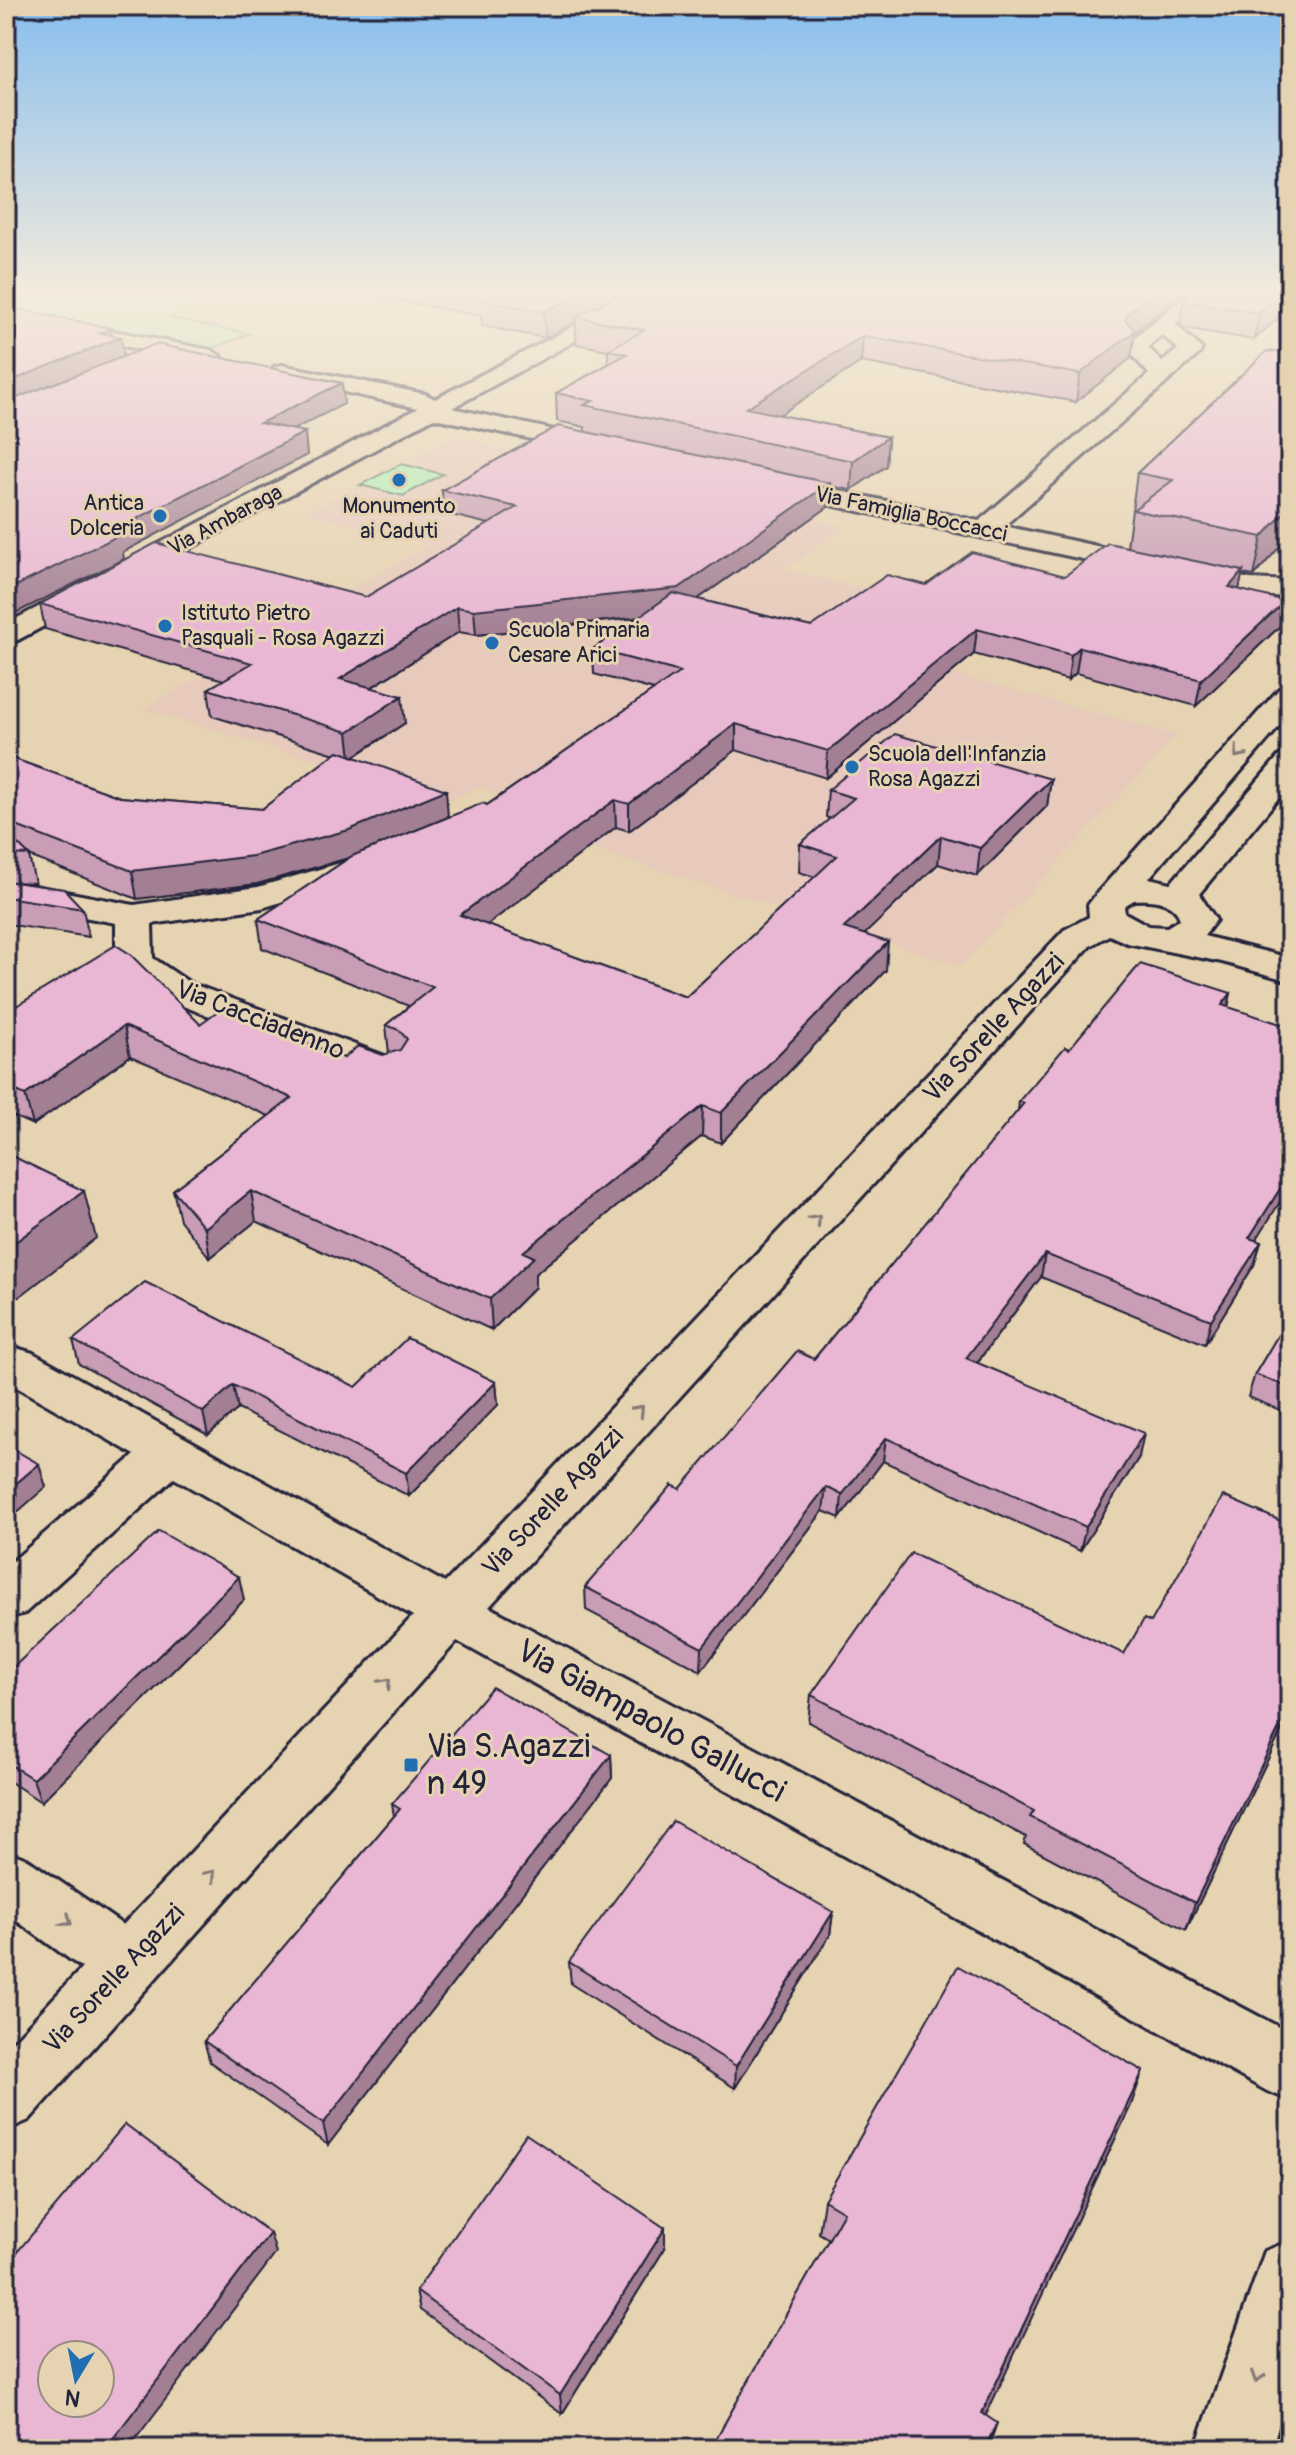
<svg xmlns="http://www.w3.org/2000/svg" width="1296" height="2455" font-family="Pangolin,sans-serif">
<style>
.built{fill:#e7cabb}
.green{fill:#b0efb6;stroke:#698878;stroke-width:2}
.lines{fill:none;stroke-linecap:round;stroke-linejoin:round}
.minor-casing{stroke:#22223b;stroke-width:6}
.minor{fill:#e6d3b1;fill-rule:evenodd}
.wall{fill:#c89db5;stroke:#22223b;stroke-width:2;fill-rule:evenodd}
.shaded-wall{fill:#a37f94;stroke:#22223b;stroke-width:2}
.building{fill:#e9b6d3;stroke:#22223b;stroke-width:2;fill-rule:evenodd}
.oneway{stroke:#847a76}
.poi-dot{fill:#1f6fb2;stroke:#e6d3b1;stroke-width:3}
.labels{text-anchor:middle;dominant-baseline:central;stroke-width:6;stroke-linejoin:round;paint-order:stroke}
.far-poi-label{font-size:22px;fill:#22223b;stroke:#e6d3b1;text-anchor:start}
.far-street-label{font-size:22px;fill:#22223b;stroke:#e6d3b1}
.street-label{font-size:26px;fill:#22223b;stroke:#e6d3b1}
.near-street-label{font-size:32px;fill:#22223b;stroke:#e6d3b1}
.near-poi-label{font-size:32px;fill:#22223b;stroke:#e6d3b1;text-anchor:start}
</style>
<rect width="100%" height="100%" fill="#e6d3b1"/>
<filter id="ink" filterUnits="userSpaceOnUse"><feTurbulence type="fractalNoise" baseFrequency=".0125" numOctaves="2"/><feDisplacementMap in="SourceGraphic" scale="16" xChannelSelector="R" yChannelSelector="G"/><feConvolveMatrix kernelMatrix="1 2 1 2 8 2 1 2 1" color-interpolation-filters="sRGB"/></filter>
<g filter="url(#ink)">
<polygon class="built" points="454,437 847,527 786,569 872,591 814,635 1177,735 961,966 511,823 532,806 478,787 450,801 143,709 428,545 307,513 360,485 403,496 442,474 401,464"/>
<g class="green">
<polygon points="6,292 203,292 205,294 170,318 249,334 205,351 6,309"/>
<polygon points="401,464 443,474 403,496 360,485"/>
</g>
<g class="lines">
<g class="minor-casing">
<g id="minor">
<polygon points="639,292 665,292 452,408 610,442 613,447 610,452 601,454 434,418 16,641 6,644 6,624 418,408 274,377 271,372 274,367 282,365 425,394 435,399"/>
<path d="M1190 292H1213L1175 324 1202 349 1199 354 1004 526 1250 579 1290 581V597L1250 595 770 492 761 489 757 484 761 479 770 476 979 521 1149 374 1124 346ZM1162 335 1178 349 1162 362 1148 347Z"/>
<polygon points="6,310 211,350 222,357 211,364 6,322"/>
<path d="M1290 686V714L1149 878 1171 883 1279 756 1290 753V784L1199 894 1216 920 1204 936 1290 958V981L1222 962 1127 943 1109 935 1090 946 489 1607 1290 2033V2100L1267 2091 457 1641 29 2120 6 2130V2049L82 1968 6 1913V1851L27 1859 123 1925 413 1616 174 1478 25 1613 6 1619V1567L135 1455 6 1381V1351L16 1348 33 1353 445 1583 1064 930 1089 917 1088 905 1098 892 1279 689ZM1134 900C1151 899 1174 900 1180 919L1167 927 1149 926 1125 913 1124 906Z"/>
<polygon points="371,854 383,857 388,864 383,871 262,908 152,924 153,958 190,983 401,1062 407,1070 401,1078 387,1082 164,999 122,970 116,962 116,923 29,907 6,906 6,884 29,885 134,905 258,887"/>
<polygon points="1290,2241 1290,2388 1271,2449 1195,2449 1265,2251"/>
</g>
</g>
<use href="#minor" class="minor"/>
</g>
<g class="wall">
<path d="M373 292H1185L1135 331 1131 358 1076 402 861 362 779 415 888 437 886 466 851 490 830 486 828 507 698 599 811 627 926 585 1065 576 1127 547 1137 473 1267 351 1290 535 1254 576 1242 574 1239 589 1280 626 1196 706 1076 673 1068 680 974 654 826 778 736 750 629 831 616 827 487 925 686 997 815 877 799 872 800 844 830 819 826 817 828 790 1051 779 1047 806 977 876 938 864 864 934 886 970 721 1143 702 1136 535 1274V1287L492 1330 256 1221 210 1258 180 1220 173 1190 269 1116 130 1056 33 1125 6 1113V1010L200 1024 344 1058 383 1055 389 1054 386 1025 409 1006 262 948 258 919 349 858 257 884 137 899 29 856 35 883 12 882 83 909 89 937 6 924V756L120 797 262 809 335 754 212 716 208 689 224 680 45 629 40 604 366 597 489 524 443 513 442 490 585 431V427L557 421 556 393 608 364V350L576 344V322L545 338 482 326 481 316 374 296ZM638 618 593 649 594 674 654 690 487 805 448 817 354 757 405 723 371 688 459 632 476 635Z"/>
<polygon points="1290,292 1290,307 1254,340 1184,328 1180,324 1184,298"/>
<polygon points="1290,868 1290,900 1282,898"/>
<polygon points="1231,993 1228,1007 1256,1241 1261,1242 1254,1265 1205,1344 1041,1277 977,1363 1139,1457 1080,1551 883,1461 840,1518 823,1511 701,1671 586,1610 585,1587 680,1489 814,1359 1018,1111 1019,1101 1069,1049"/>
<polygon points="1290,1315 1290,1414 1248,1397 1255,1374"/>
<polygon points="73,1340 356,1387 496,1382 498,1405 409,1496 238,1409 208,1435 79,1364"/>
<polygon points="1290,1525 1290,1713 1186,1930 1024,1844 1026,1837 808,1722 811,1695 1124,1654 1151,1622"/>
<polygon points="244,1600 41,1802 6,1779 6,1674"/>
<polygon points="611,1755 612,1778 328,2145 210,2062 204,2041 394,1816 392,1804"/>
<polygon points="833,1912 830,1935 735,2088 571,1984 569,1962"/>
<polygon points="1131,2105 985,2415 988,2449 712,2449 713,2444 829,2239 819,2233 824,2200"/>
<polygon points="665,2248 562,2414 420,2310 416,2291"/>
<polygon points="276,2253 10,2309 6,2305 6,2265"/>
</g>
<g class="shaded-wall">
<polygon points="583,292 632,292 576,317 576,322 545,338 544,312"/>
<polygon points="1156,292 1185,292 1125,339 1135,331 1131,358 1076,402 1080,374 1125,320 1129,312"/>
<polygon points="1283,292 1290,292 1290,307 1254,340 1259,313"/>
<polygon points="111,328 113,340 121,337 124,358 6,406 6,383 100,333"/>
<polygon points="863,336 861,362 745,437 746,408"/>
<polygon points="342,383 344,404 263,445 260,423"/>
<polygon points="305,432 307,455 123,552 124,559 6,618 6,591 111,532"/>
<polygon points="888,437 886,466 851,490 853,461"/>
<polygon points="830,483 828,507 678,613 476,635 474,610"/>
<polygon points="1290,506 1290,535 1254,576 1262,537"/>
<polygon points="1243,571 1238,595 1229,587"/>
<polygon points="1285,601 1280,626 1196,706 1201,680"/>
<polygon points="457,607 459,632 343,705 340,679"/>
<polygon points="977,629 974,654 826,778 828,751"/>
<polygon points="1080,647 1076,673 1068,680 1071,655"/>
<polygon points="402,696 405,723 351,758 348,732"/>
<polygon points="736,724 736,750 629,831 629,804"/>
<polygon points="1051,779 1047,806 977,876 980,848"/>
<polygon points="446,790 448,817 352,857 257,884 137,899 132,871"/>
<polygon points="615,800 616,827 462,944 460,915"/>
<polygon points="941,836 938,864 842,956 844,928"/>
<polygon points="888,942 886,970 721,1143 721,1113"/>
<polygon points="1231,993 1226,1015 1222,1005"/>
<polygon points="124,1026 130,1056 33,1125 25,1095"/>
<polygon points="703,1106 702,1136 535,1274 535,1287 492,1330 490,1299 523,1252"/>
<polygon points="1290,1173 1290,1186 1243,1261 1249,1238"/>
<polygon points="84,1191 96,1238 6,1307 6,1249"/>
<polygon points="251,1191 256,1221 210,1258 205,1228"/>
<polygon points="1261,1242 1254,1265 1205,1344 1211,1320"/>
<polygon points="1045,1254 1041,1277 963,1381 966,1358"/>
<polygon points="496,1382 498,1405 409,1496 406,1473"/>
<polygon points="233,1385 238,1409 208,1435 203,1412"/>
<polygon points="1144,1433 1139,1457 1080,1551 1086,1527"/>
<polygon points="886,1438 883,1461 840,1518 842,1495"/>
<polygon points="39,1464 46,1487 6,1522 6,1492"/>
<polygon points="826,1487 823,1511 701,1671 702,1648"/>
<polygon points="239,1577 244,1600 41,1802 33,1779"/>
<polygon points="1290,1706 1290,1713 1186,1930 1195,1903"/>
<polygon points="611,1755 612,1778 328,2145 323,2124"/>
<polygon points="833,1912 830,1935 735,2088 736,2066"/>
<polygon points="1143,2071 1131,2105 973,2443 982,2413"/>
<polygon points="665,2228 665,2248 562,2414 560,2395"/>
<polygon points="270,2233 276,2253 128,2449 105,2449"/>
<polygon points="997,2423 988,2449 984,2449"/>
</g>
<g class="building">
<polygon points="487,292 583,292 544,312 480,300 494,293"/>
<polygon points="624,292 1156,292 1129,312 1125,320 1135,331 1080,374 863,336 746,408 888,437 853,461 584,405 593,401 556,393 627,354 608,350 644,330 576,317"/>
<polygon points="1191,292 1283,292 1259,313 1188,302 1184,298"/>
<polygon points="6,307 111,328 100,333 121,337 6,383"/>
<polygon points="156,344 342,383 260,423 305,432 111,532 120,535 6,591 6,402"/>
<polygon points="1267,351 1290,354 1290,506 1262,537 1133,510 1173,480 1137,473"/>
<polygon points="558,426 830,483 679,588 474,610 457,607 340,679 402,696 348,732 208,689 252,663 40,604 156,543 366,597 517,507 442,490"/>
<polygon points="1108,543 1243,571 1229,587 1285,601 1201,680 1080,647 1071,655 977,629 828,751 736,724 629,804 615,800 460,915 686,997 837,856 800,844 854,798 828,790 895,734 1051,779 980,848 941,836 844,928 888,942 721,1113 703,1106 523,1252 534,1257 490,1299 251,1191 205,1228 173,1190 292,1098 124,1026 25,1095 6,1086 6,1010 8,1011 116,945 130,954 200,1024 222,1008 344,1058 358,1046 383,1055 400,1050 407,1039 399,1030 386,1025 433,987 258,919 352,856 483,803 487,805 680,672 593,649 673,593 811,627 887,575 926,585 972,552 1065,576"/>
<polygon points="338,751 446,790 349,830 253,856 132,871 6,822 6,756 120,797 262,809"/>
<polygon points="6,833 29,855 6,854"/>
<polygon points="6,881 64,889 83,909 6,897"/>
<polygon points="1140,964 1231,993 1222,1005 1290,1027 1290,1173 1249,1238 1261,1242 1211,1320 1045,1254 966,1358 1144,1433 1086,1527 886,1438 842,1495 826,1487 702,1648 585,1587 672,1485 680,1489 797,1351 814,1359 1024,1103 1019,1101 1065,1047 1069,1049"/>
<polygon points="6,1153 84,1191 6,1249"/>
<polygon points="145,1282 356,1387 407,1338 496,1382 406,1473 233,1385 203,1412 73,1340"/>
<polygon points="1290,1315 1290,1388 1255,1374"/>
<polygon points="6,1445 39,1464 6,1492"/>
<polygon points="1223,1496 1290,1525 1290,1706 1195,1903 1030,1817 1034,1811 811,1695 911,1553 1124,1654 1144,1619 1151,1622"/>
<polygon points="159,1531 239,1577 33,1779 6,1762 6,1674"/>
<polygon points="492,1687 611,1755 323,2124 204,2041 400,1809 392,1804"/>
<polygon points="673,1821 833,1912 736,2066 569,1962"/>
<polygon points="958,1966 1143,2071 982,2413 997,2423 984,2449 719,2449 713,2444 844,2212 824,2200"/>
<path d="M125 2124 270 2233 105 2449H6V2314L16 2302 6 2294V2265ZM52 2355H100V2403H52Z"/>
<polygon points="526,2134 665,2228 560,2395 416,2291"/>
</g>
<defs><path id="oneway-chevron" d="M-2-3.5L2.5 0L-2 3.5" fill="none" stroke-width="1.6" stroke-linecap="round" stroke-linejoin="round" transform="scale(2)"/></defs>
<g class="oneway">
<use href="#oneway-chevron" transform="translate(1239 753) rotate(131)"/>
<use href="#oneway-chevron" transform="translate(816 1220) rotate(-47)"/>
<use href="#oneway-chevron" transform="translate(639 1410) rotate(-47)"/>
<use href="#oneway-chevron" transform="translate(386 1683) rotate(-48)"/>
<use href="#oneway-chevron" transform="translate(211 1875) rotate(-48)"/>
<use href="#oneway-chevron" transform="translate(67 1921) rotate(36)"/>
<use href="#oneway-chevron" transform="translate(1257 2377) rotate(108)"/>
</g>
</g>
<linearGradient id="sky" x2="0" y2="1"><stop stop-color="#88beee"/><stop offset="0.46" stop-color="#f4ebdc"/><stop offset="1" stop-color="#f4ebdc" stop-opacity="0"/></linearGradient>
<rect width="1296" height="636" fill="url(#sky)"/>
<g class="poi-dot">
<circle cx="399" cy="480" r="8"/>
<circle cx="160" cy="516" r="8"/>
<circle cx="165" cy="626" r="8"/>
<circle cx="492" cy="643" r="8"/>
<circle cx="852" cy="767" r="8"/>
<rect x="403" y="1757" width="16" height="16" rx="4"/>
</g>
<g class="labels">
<g class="far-poi-label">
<text x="144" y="503" text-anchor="end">Antica<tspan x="144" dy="25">Dolceria</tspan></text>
<text x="399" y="506" text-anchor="middle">Monumento<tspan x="399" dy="25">ai Caduti</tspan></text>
<text x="181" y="613">Istituto Pietro<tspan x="181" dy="25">Pasquali - Rosa Agazzi</tspan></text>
<text x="508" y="630">Scuola Primaria<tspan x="508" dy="25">Cesare Arici</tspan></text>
<text x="868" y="754">Scuola dell'Infanzia<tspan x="868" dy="25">Rosa Agazzi</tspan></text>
</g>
<g class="far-street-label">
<text transform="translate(911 514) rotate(12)">Via Famiglia Boccacci</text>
<text transform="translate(225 520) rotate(-28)">Via Ambaraga</text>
</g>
<g class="street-label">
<text transform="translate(260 1020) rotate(21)">Via Cacciadenno</text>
<text transform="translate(994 1028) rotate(-47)">Via Sorelle Agazzi</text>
<text transform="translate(553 1502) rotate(-47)">Via Sorelle Agazzi</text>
<text transform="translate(114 1979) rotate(-47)">Via Sorelle Agazzi</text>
</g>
<g class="near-street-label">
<text transform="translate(651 1721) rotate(29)">Via Giampaolo Gallucci</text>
</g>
<g class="near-poi-label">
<text x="427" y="1747">Via S.Agazzi<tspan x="427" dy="37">n 49</tspan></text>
</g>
</g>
<rect width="1296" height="2455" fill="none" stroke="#e6d3b1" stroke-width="32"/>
<rect x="16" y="16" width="1264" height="2423" fill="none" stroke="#22223b" stroke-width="3" filter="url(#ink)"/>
<g transform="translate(76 2379) rotate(190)"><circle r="38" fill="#e6d3b1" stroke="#988c82" stroke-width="2"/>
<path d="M0-6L14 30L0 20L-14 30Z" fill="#1f6fb2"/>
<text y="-12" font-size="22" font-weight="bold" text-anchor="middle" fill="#22223b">N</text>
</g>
</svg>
